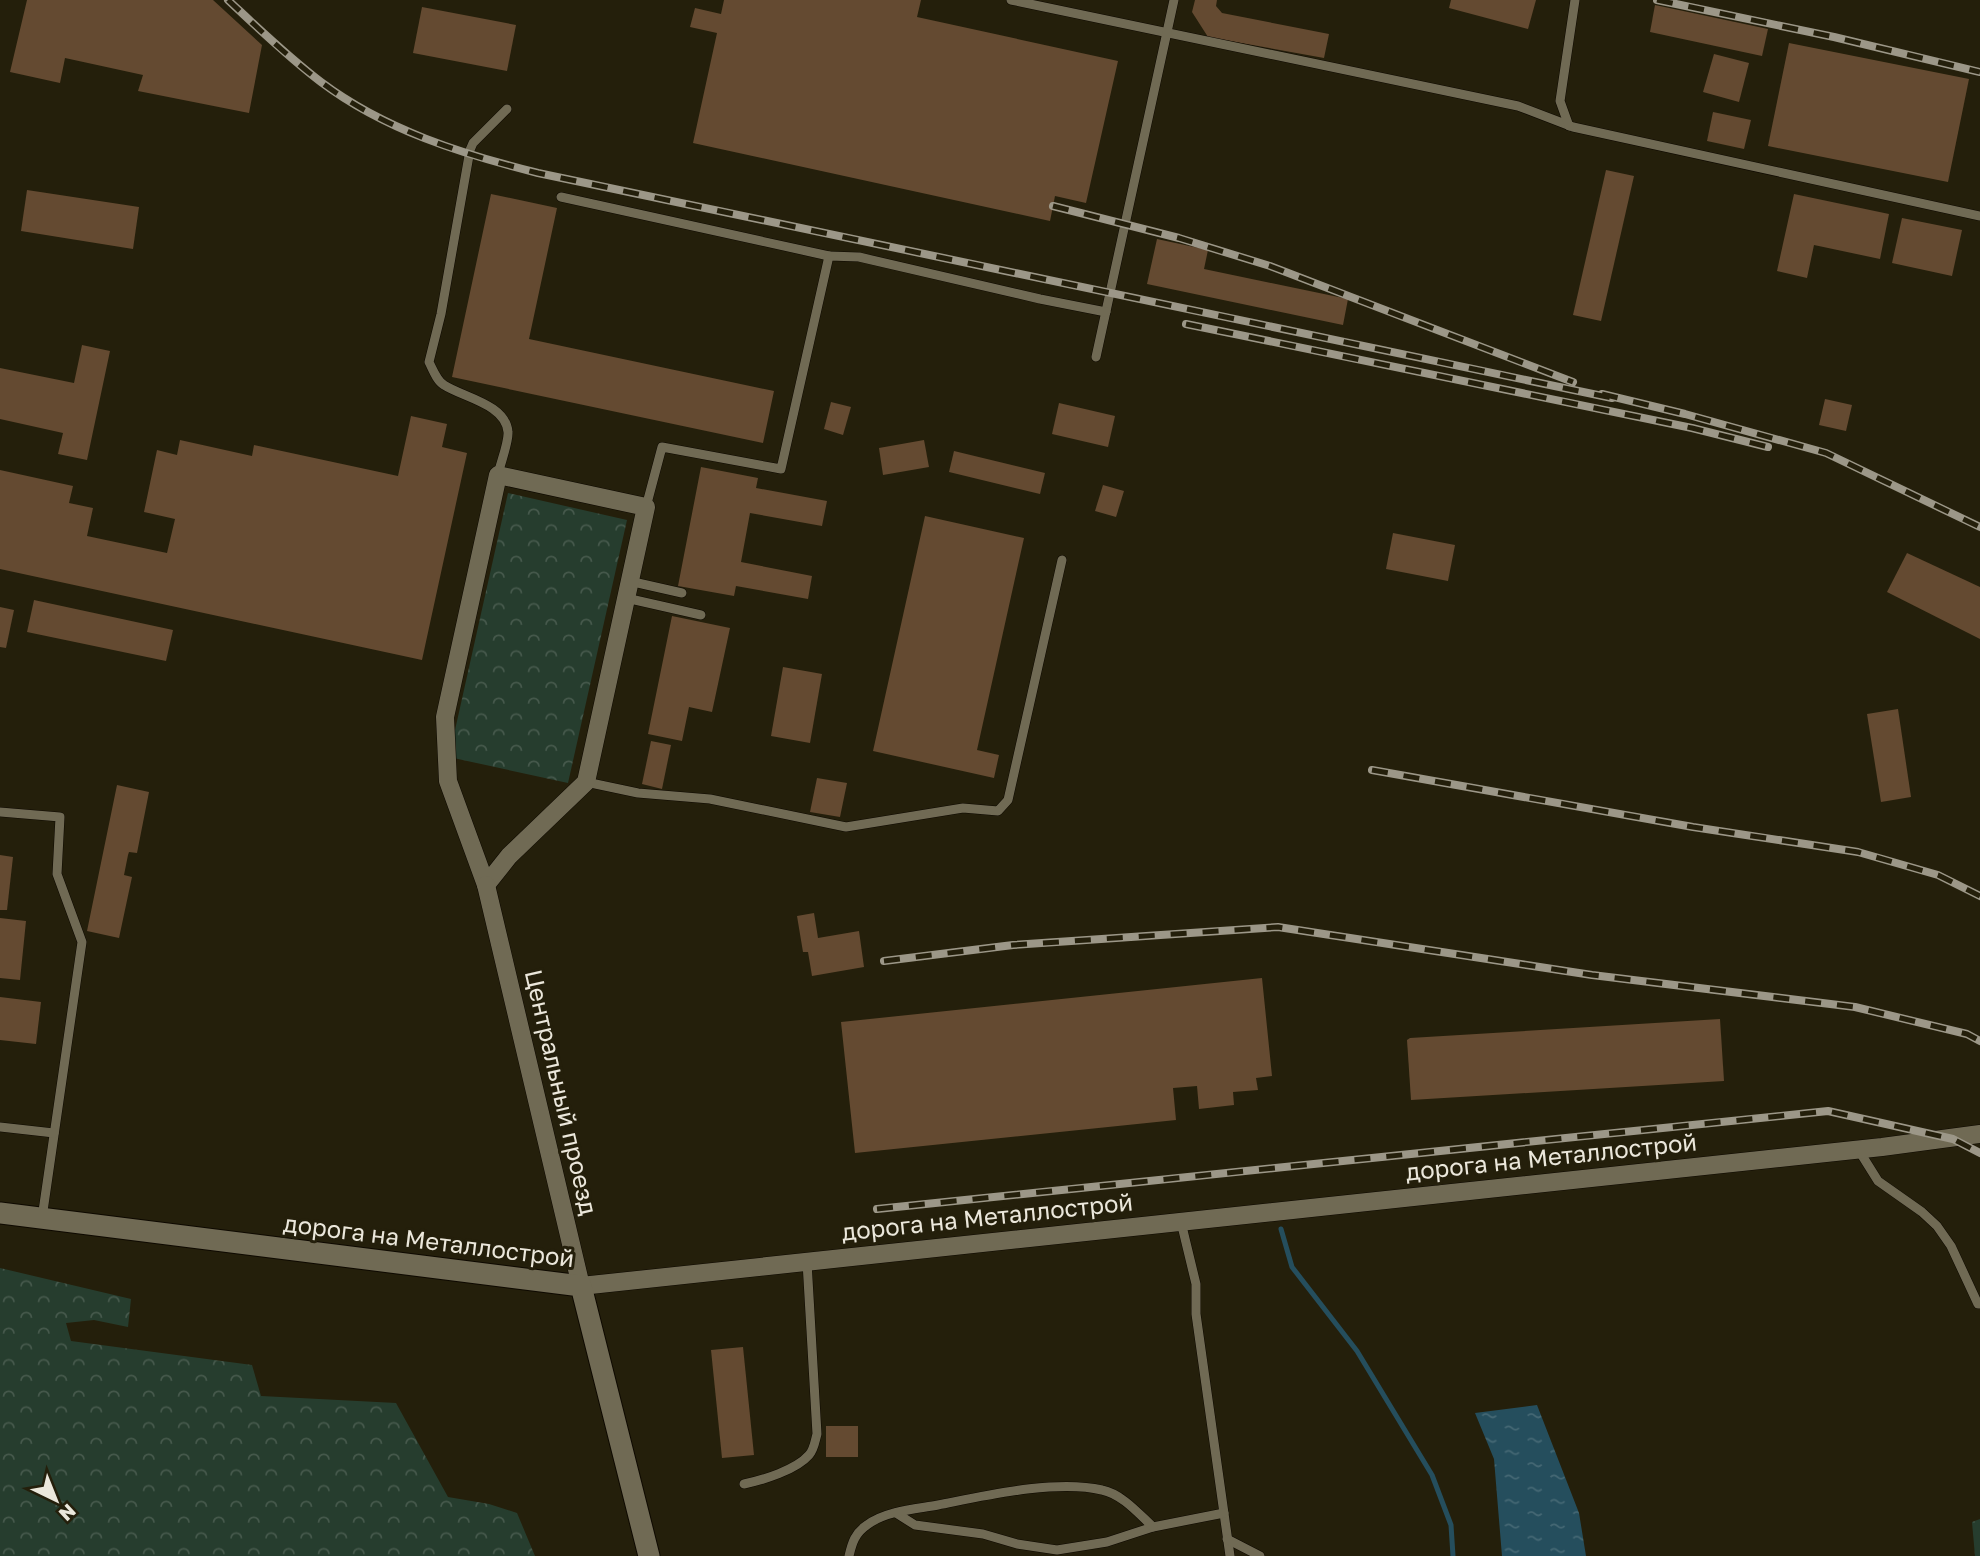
<svg xmlns="http://www.w3.org/2000/svg" width="1980" height="1556" font-family="'Golos Text',sans-serif">
<style>
.forest{fill:url(#forest-crowns)}
.water{fill:url(#water-ripples)}
.lines{fill:none;stroke-linecap:round;stroke-linejoin:round}
.stream{stroke:#254e5d;stroke-width:5}
.building{fill:#644a31}
.service-casing{stroke:#0e0900;stroke-width:10}
.minor-casing{stroke:#0e0900;stroke-width:19}
.tertiary-casing{stroke:#0e0900;stroke-width:23}
.service{stroke:#706a54;stroke-width:9}
.minor{stroke:#706a54;stroke-width:18}
.tertiary{stroke:#706a54;stroke-width:21}
.rail-casing{stroke:#9c9788;stroke-width:8}
.rail{stroke:#241f0b;stroke-width:5;stroke-dasharray:16;stroke-linecap:butt}
.labels{text-anchor:middle;dominant-baseline:central;stroke-width:6;stroke-linejoin:round;paint-order:stroke}
.street-label{font-size:24px;fill:#ebe7db;stroke:#241f0b}
</style>
<defs>
<pattern id="forest-crowns" width="20" height="18" patternUnits="userSpaceOnUse" patternTransform="scale(1.75)"><rect width="20" height="18" fill="#263d2e"/><path d="M2 6a3 3 0 1 1 6 0M12 15a3 3 0 1 1 6 0" fill="none" stroke="#46594c"/></pattern>
<pattern id="water-ripples" width="26" height="14" patternUnits="userSpaceOnUse" patternTransform="scale(1.75)"><rect width="26" height="14" fill="#254e5d"/><path d="M2 4q2-2 4 0t4 0M15 11q2-2 4 0t4 0" fill="none" stroke="#456874"/></pattern>
</defs>
<rect width="100%" height="100%" fill="#241f0b"/>
<g class="forest">
<polygon points="508,493 627,520 568,783 449,757"/>
<polygon points="0,1268 131,1299 128,1327 94,1320 66,1323 71,1341 252,1365 261,1396 396,1403 448,1497 489,1504 517,1513 535,1556 0,1556"/>
<polygon points="1980,1519 1980,1556 1975,1556 1972,1522"/>
</g>
<polygon class="water" points="1537,1405 1579,1513 1586,1556 1502,1556 1494,1459 1475,1413"/>
<g class="lines">
<polyline class="stream" points="1281,1229 1292,1267 1357,1351 1432,1475 1451,1525 1453,1556"/>
</g>
<g class="building">
<polygon points="27,0 213,0 262,45 249,113 138,91 143,75 65,58 60,83 10,72"/>
<polygon points="724,0 921,0 917,17 1118,61 1086,203 1055,196 1050,221 693,143 717,33 690,27 695,8 721,14"/>
<polygon points="1195,0 1217,0 1216,6 1222,13 1329,34 1324,58 1208,37 1192,12"/>
<polygon points="1451,0 1536,0 1528,29 1449,8"/>
<polygon points="1655,5 1768,29 1762,56 1650,32"/>
<polygon points="422,7 516,25 507,71 413,53"/>
<polygon points="1789,43 1969,79 1948,182 1768,146"/>
<polygon points="1714,54 1749,63 1739,102 1703,92"/>
<polygon points="1713,112 1751,120 1744,149 1707,141"/>
<polygon points="1606,170 1634,176 1601,321 1573,315"/>
<polygon points="27,190 139,207 133,249 21,231"/>
<polygon points="491,194 557,208 529,339 774,391 763,443 452,377"/>
<polygon points="1794,194 1889,214 1880,259 1814,245 1807,278 1777,271"/>
<polygon points="1902,218 1962,230 1952,276 1892,263"/>
<polygon points="1157,239 1208,250 1204,269 1348,299 1343,325 1147,284"/>
<polygon points="82,345 110,351 87,460 58,454 63,433 0,419 0,368 74,383"/>
<polygon points="1825,399 1852,405 1846,431 1819,425"/>
<polygon points="831,402 851,407 843,435 824,429"/>
<polygon points="1059,403 1115,416 1108,447 1052,434"/>
<polygon points="411,416 447,424 442,447 467,453 422,660 0,569 0,470 73,486 69,503 93,508 87,536 167,553 175,519 144,512 157,450 177,455 180,440 252,456 254,445 398,476"/>
<polygon points="924,440 929,467 883,475 879,448"/>
<polygon points="954,451 1045,473 1040,494 949,472"/>
<polygon points="701,467 758,478 756,488 827,501 822,526 750,513 741,562 812,576 808,599 736,586 734,596 678,586"/>
<polygon points="1103,485 1124,491 1116,517 1095,511"/>
<polygon points="925,516 1024,538 977,750 999,755 994,778 873,751"/>
<polygon points="1393,533 1455,545 1448,581 1386,569"/>
<polygon points="1907,553 1980,587 1980,639 1887,592"/>
<polygon points="34,600 173,630 166,661 27,632"/>
<polygon points="0,607 14,610 6,648 0,647"/>
<polygon points="672,616 730,628 712,712 689,707 682,741 648,734"/>
<polygon points="783,667 822,674 810,743 771,736"/>
<polygon points="1898,709 1911,797 1881,802 1867,714"/>
<polygon points="651,741 671,745 662,789 642,784"/>
<polygon points="817,778 847,783 840,817 810,812"/>
<polygon points="117,785 149,792 137,853 129,852 128,855 124,875 132,877 119,938 87,931"/>
<polygon points="0,855 13,857 7,910 0,910"/>
<polygon points="814,913 818,938 859,931 864,967 812,976 808,952 803,952 797,916"/>
<polygon points="0,918 26,921 20,980 0,978"/>
<polygon points="1262,978 1272,1076 1256,1078 1258,1090 1233,1092 1234,1105 1199,1109 1197,1086 1173,1088 1176,1120 855,1153 841,1022"/>
<polygon points="0,997 41,1002 36,1044 0,1040"/>
<polygon points="1720,1019 1724,1081 1411,1100 1407,1040 1410,1038"/>
<polygon points="743,1347 754,1455 722,1458 711,1350"/>
<rect x="826" y="1426" width="32" height="31"/>
</g>
<g class="lines">
<g class="service-casing">
<g id="service">
<polyline points="1011,0 1518,106 1573,127 1980,216"/>
<polyline points="1569,126 1560,101 1575,0"/>
<polyline points="561,197 829,256"/>
<polyline points="1096,357 1174,0"/>
<path d="M498 475C500 464 509 442 508 432 506 404 462 397 444 385 437 381 433 370 429 362L441 314 470 150 473 143 507 109"/>
<polyline points="646,507 662,447 781,469 829,256 859,257 1040,299 1106,312"/>
<polyline points="629,581 682,593"/>
<polyline points="626,598 701,615"/>
<polyline points="586,782 638,793 710,799 846,827 963,808 998,811 1008,800 1062,560"/>
<polyline points="0,812 60,817 57,874 82,942 42,1218"/>
<polyline points="0,1127 54,1133"/>
<polyline points="1858,1149 1878,1181 1922,1212 1937,1226 1951,1246 1978,1304 1980,1304"/>
<polyline points="1181,1222 1196,1284 1196,1314 1230,1556"/>
<path d="M744 1484C763 1480 796 1470 809 1455 814 1450 815 1441 817 1434L807 1262"/>
<polyline points="896,1513 915,1525 983,1534 1017,1544 1057,1550 1107,1542 1153,1527 1224,1513"/>
<polyline points="1227,1539 1260,1556"/>
<path d="M849 1556C852 1543 855 1533 867 1525 885 1511 916 1509 938 1505 984 1496 1056 1479 1102 1490 1122 1494 1139 1514 1153 1527"/>
</g>
</g>
<g class="minor-casing">
<g id="minor">
<polygon points="498,475 646,507 586,782 509,856 486,885 448,781 445,717"/>
<polyline points="486,885 581,1286 1882,1147 1980,1134"/>
</g>
</g>
<g class="tertiary-casing">
<polyline id="tertiary" points="0,1213 581,1286 649,1556"/>
</g>
<use href="#service" class="service"/>
<use href="#minor" class="minor"/>
<use href="#tertiary" class="tertiary"/>
<g class="rail-casing">
<g id="rail">
<path d="M228 0C258 28 288 57 321 82 385 130 462 154 538 173L1612 398"/>
<polyline points="1657,0 1834,37 1980,72"/>
<polyline points="1053,206 1179,238 1270,266 1573,382"/>
<polyline points="1186,324 1692,428 1768,447"/>
<polyline points="1602,394 1685,414 1826,453 1980,527"/>
<polyline points="1372,770 1693,827 1858,852 1938,875 1980,896"/>
<polyline points="884,961 1013,945 1278,927 1592,975 1855,1007 1967,1034 1980,1041"/>
<polyline points="877,1209 1828,1111 1953,1139 1980,1153"/>
</g>
</g>
<use href="#rail" class="rail"/>
</g>
<g class="labels">
<g class="street-label">
<text transform="translate(562 1092) rotate(77)">Центральный проезд</text>
<text transform="translate(1551 1156) rotate(-6)">дорога на Металлострой</text>
<text transform="translate(987 1216) rotate(-6)">дорога на Металлострой</text>
<text transform="translate(429 1240) rotate(7)">дорога на Металлострой</text>
</g>
</g>
<g transform="translate(56 1500) rotate(137)" stroke="#241f0b" stroke-width="5" paint-order="stroke">
<path d="M0-5L12 26L0 18L-12 26Z" fill="#ebe7db"/>
<text y="-10" font-size="19" font-weight="bold" text-anchor="middle" fill="#ebe7db">N</text>
</g>
</svg>
